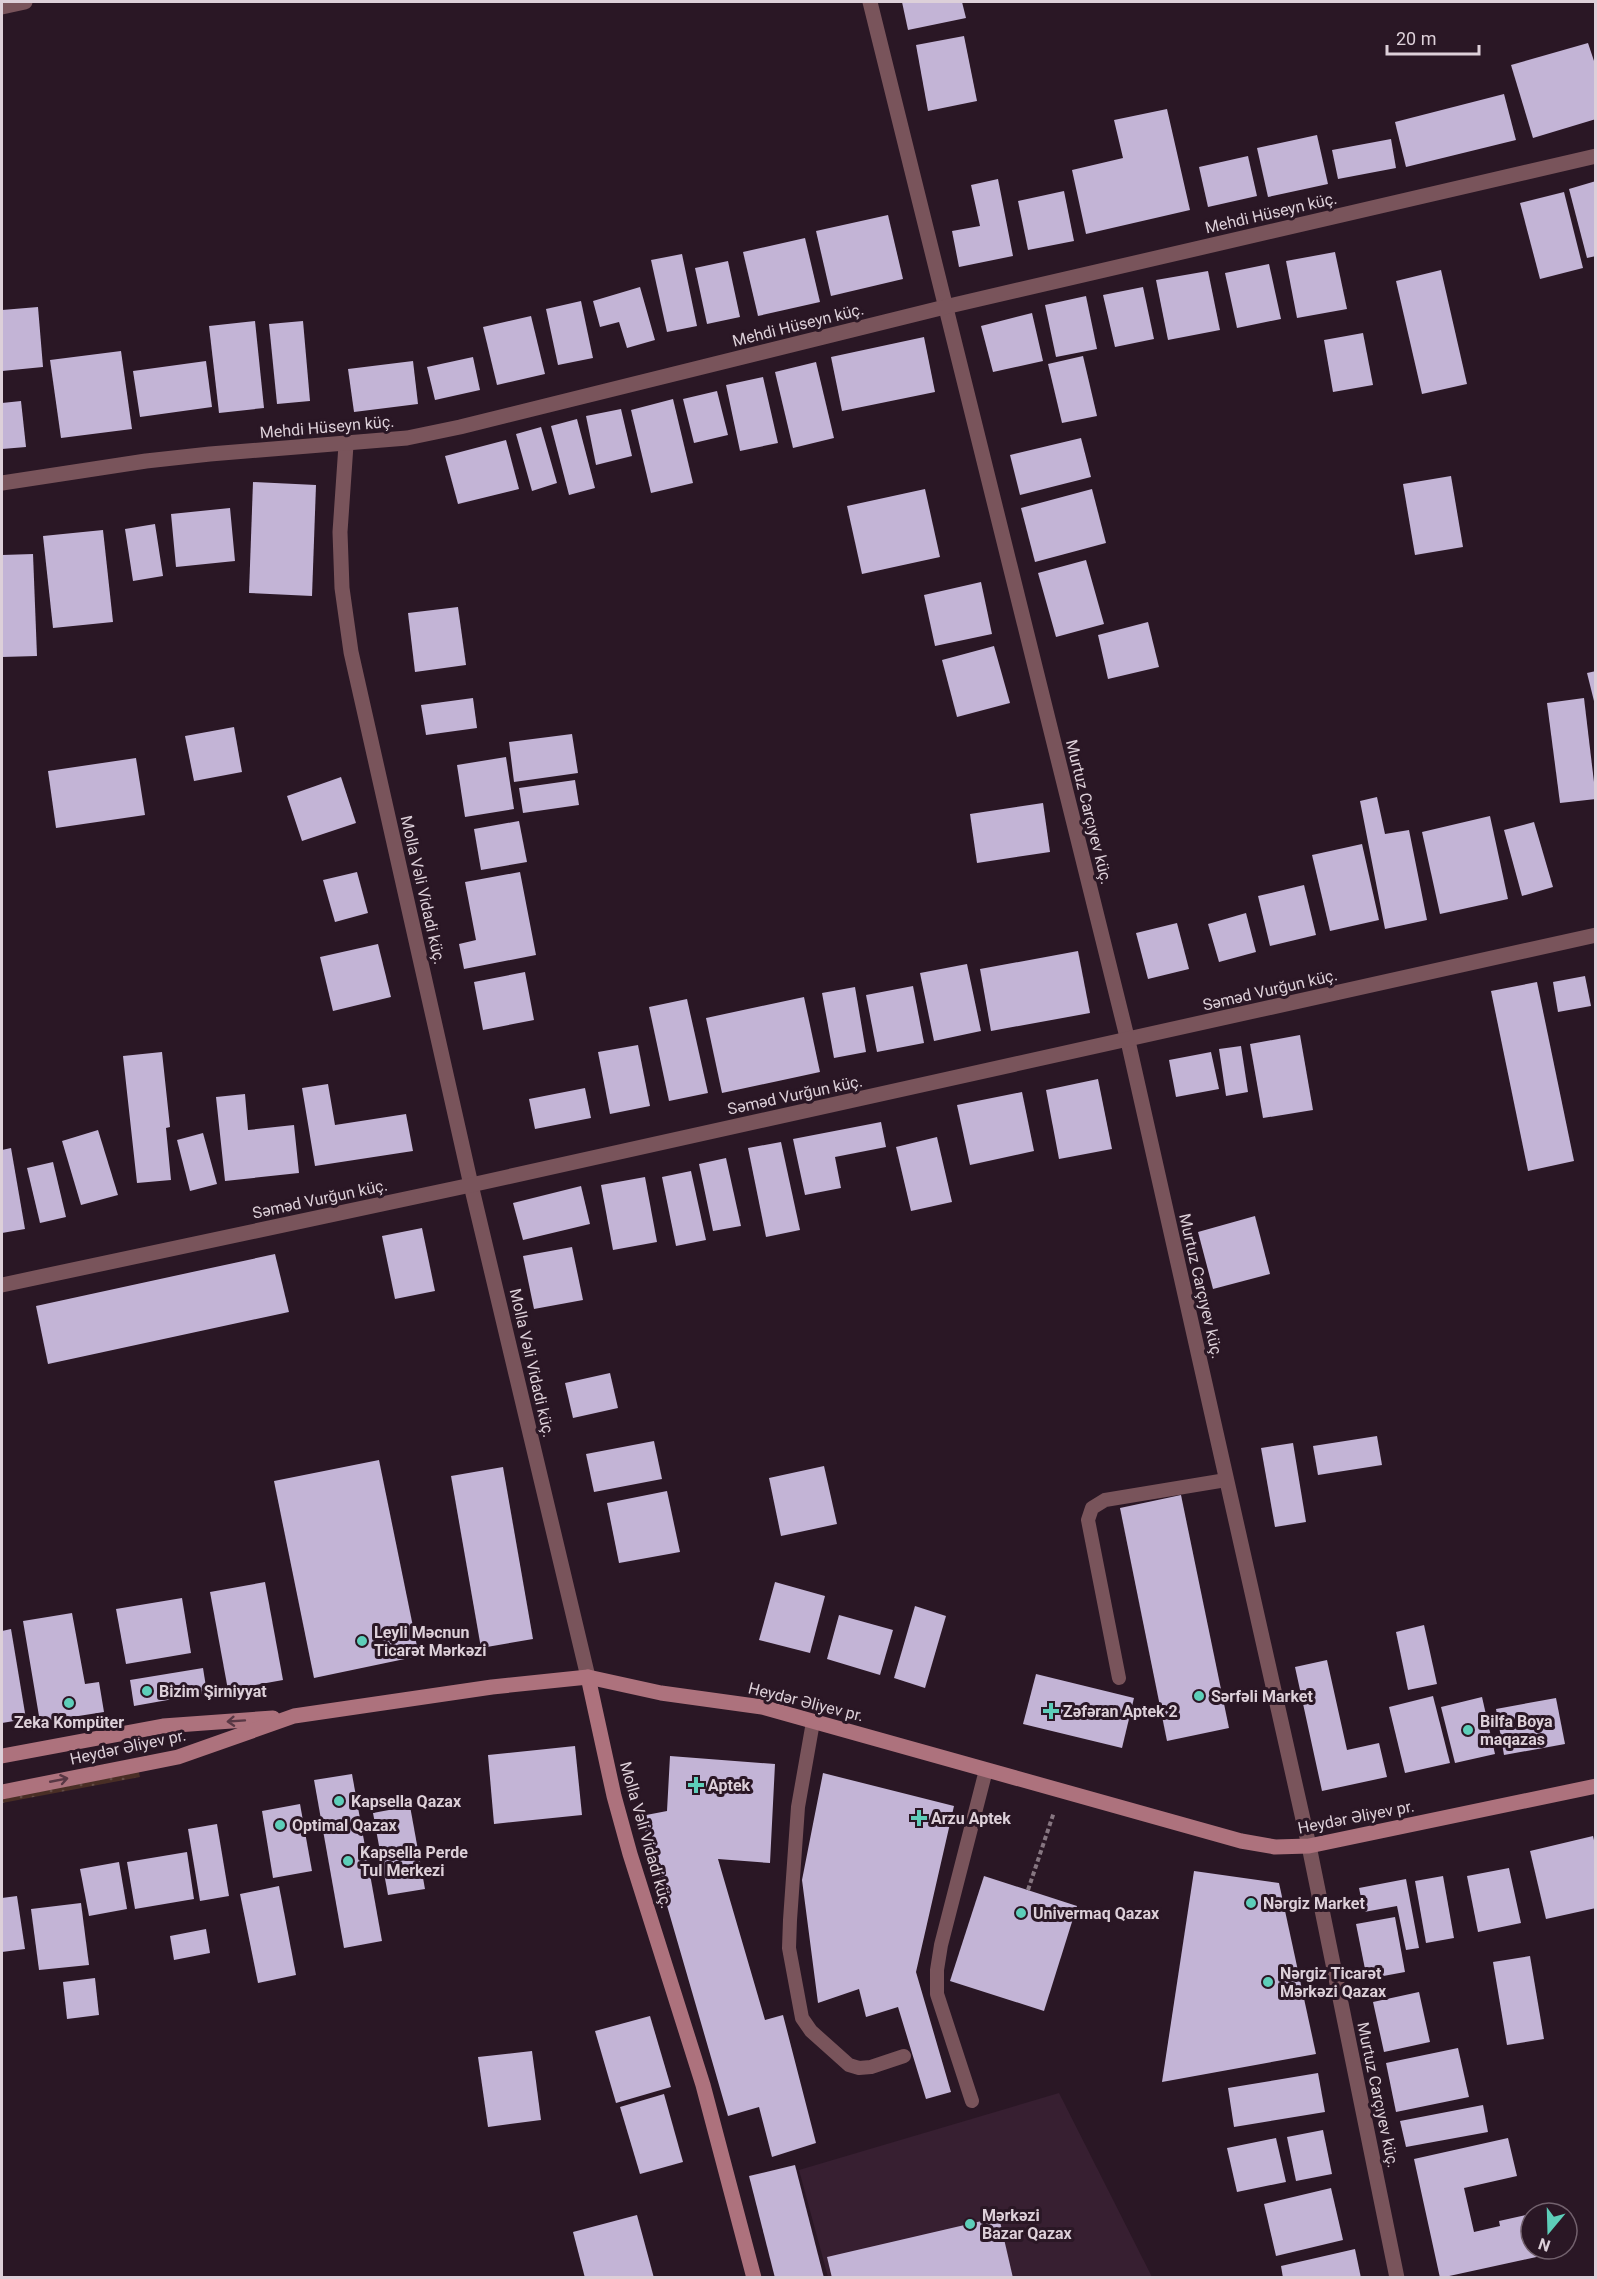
<svg xmlns="http://www.w3.org/2000/svg" width="1597" height="2279" font-family="Roboto,sans-serif">
<style>
.built{fill:#371f31}
.grass{fill:url(#grass-dots)}
.building{fill:#c3b4d6}
.lines{fill:none;stroke-linecap:round;stroke-linejoin:round}
.path{stroke:#867681;stroke-width:4;stroke-dasharray:4.5 3;stroke-linecap:butt}
.lane{stroke:#79545b;stroke-width:14}
.street{stroke:#79545b;stroke-width:15}
.secondary{stroke:#ad727d;stroke-width:15}
.oneway{stroke:#583744}
.poi-dot{fill:#5dceb9;stroke:#2a1725;stroke-width:2}
.labels{text-anchor:middle;dominant-baseline:central;stroke-width:6;stroke-linejoin:round;paint-order:stroke}
.street-label{font-size:16px;fill:#ddd0d9;stroke:#2a1725}
.poi-label{font-size:16px;font-weight:bold;fill:#ddd0d9;stroke:#2a1725;text-anchor:start}
</style>
<defs>
<pattern id="grass-dots" width="8" height="8" patternUnits="userSpaceOnUse" patternTransform="scale(1.5)"><rect width="8" height="8" fill="#492e25"/><path d="M2 2h.1M6 6h.1" fill="none" stroke="#634b44" stroke-width="1.8" stroke-linecap="round"/></pattern>
</defs>
<rect width="100%" height="100%" fill="#2a1725"/>
<polygon class="built" points="1059,2093 1152,2277 828,2277 799,2170"/>
<polygon class="grass" points="137,1765 140,1777 2,1803 2,1790"/>
<g class="building">
<polygon points="902,2 962,2 966,18 908,30"/>
<polygon points="964,36 977,101 928,111 916,45"/>
<polygon points="1588,43 1596,67 1596,119 1533,138 1511,65"/>
<polygon points="1504,94 1516,140 1406,167 1395,122"/>
<polygon points="1167,109 1190,210 1086,234 1072,170 1123,158 1114,120"/>
<polygon points="1317,135 1328,184 1268,197 1257,148"/>
<polygon points="1391,139 1396,168 1338,179 1332,150"/>
<polygon points="1248,156 1257,196 1208,207 1199,167"/>
<polygon points="998,179 1013,256 959,267 952,231 980,226 971,185"/>
<polygon points="1596,181 1596,256 1587,258 1569,189"/>
<polygon points="1064,191 1074,241 1028,250 1018,201"/>
<polygon points="1564,192 1583,268 1540,279 1520,203"/>
<polygon points="888,215 903,279 831,296 816,231"/>
<polygon points="805,238 820,302 758,316 743,252"/>
<polygon points="1335,252 1347,309 1297,318 1286,261"/>
<polygon points="682,254 697,326 667,332 651,260"/>
<polygon points="728,261 740,317 707,324 695,268"/>
<polygon points="1269,264 1281,319 1237,328 1225,273"/>
<polygon points="1441,270 1467,384 1422,394 1396,281"/>
<polygon points="1208,271 1220,330 1168,340 1156,280"/>
<polygon points="640,287 655,340 627,348 619,322 600,327 593,301"/>
<polygon points="1143,287 1154,339 1115,347 1103,295"/>
<polygon points="1086,296 1097,349 1056,357 1045,305"/>
<polygon points="581,301 593,358 558,365 546,309"/>
<polygon points="38,307 43,367 2,371 2,310"/>
<polygon points="1032,313 1043,361 993,372 981,326"/>
<polygon points="531,316 545,374 497,385 483,327"/>
<polygon points="255,321 264,408 219,413 209,326"/>
<polygon points="303,321 310,401 277,404 269,324"/>
<polygon points="1363,333 1373,385 1333,392 1324,340"/>
<polygon points="924,337 935,392 842,411 831,357"/>
<polygon points="121,351 132,429 61,438 50,360"/>
<polygon points="1083,356 1097,416 1062,423 1048,364"/>
<polygon points="473,357 480,390 435,400 427,367"/>
<polygon points="206,361 212,407 140,417 133,371"/>
<polygon points="413,361 418,404 354,412 348,369"/>
<polygon points="816,362 834,438 793,448 775,372"/>
<polygon points="763,377 778,443 740,451 726,385"/>
<polygon points="717,391 728,435 694,443 683,399"/>
<polygon points="673,399 693,483 651,493 631,410"/>
<polygon points="21,401 26,447 2,449 2,403"/>
<polygon points="621,409 632,456 596,465 586,416"/>
<polygon points="577,419 595,488 569,495 551,426"/>
<polygon points="541,427 557,483 532,491 516,434"/>
<polygon points="1081,438 1091,477 1020,495 1010,455"/>
<polygon points="506,440 519,489 458,504 445,456"/>
<polygon points="1451,476 1463,547 1415,555 1403,484"/>
<polygon points="253,482 316,485 312,596 249,593"/>
<polygon points="925,489 940,557 862,574 847,506"/>
<polygon points="1092,489 1106,543 1035,562 1021,508"/>
<polygon points="230,508 235,561 176,567 171,514"/>
<polygon points="155,524 163,576 133,581 125,529"/>
<polygon points="103,530 113,622 53,628 43,536"/>
<polygon points="33,554 37,656 2,657 2,555"/>
<polygon points="1086,560 1104,624 1056,637 1038,573"/>
<polygon points="981,582 992,634 935,646 924,595"/>
<polygon points="458,607 466,665 415,672 408,613"/>
<polygon points="1148,622 1159,667 1108,679 1098,635"/>
<polygon points="994,646 1010,703 957,717 942,660"/>
<polygon points="1596,671 1596,705 1595,705 1587,673"/>
<polygon points="473,698 477,728 426,735 421,705"/>
<polygon points="1584,698 1596,799 1560,803 1547,703"/>
<polygon points="234,727 242,772 194,781 185,736"/>
<polygon points="572,734 578,773 514,782 509,742"/>
<polygon points="506,757 514,809 465,817 457,765"/>
<polygon points="136,758 145,815 56,828 48,771"/>
<polygon points="341,777 356,823 302,841 287,796"/>
<polygon points="575,780 579,805 523,813 519,788"/>
<polygon points="1377,797 1385,834 1409,830 1427,920 1385,929 1360,801"/>
<polygon points="1043,803 1050,852 977,863 970,814"/>
<polygon points="1490,816 1508,899 1440,914 1422,832"/>
<polygon points="519,821 527,862 481,870 474,829"/>
<polygon points="1534,822 1553,887 1522,896 1504,830"/>
<polygon points="1362,844 1379,920 1330,931 1312,855"/>
<polygon points="357,872 368,913 335,922 323,880"/>
<polygon points="520,872 536,955 464,969 459,944 476,940 465,882"/>
<polygon points="1304,885 1316,935 1270,946 1258,896"/>
<polygon points="1246,913 1256,952 1219,962 1208,924"/>
<polygon points="1177,923 1189,969 1148,979 1136,933"/>
<polygon points="378,944 391,997 333,1011 320,957"/>
<polygon points="1078,951 1090,1013 991,1031 980,969"/>
<polygon points="967,964 981,1031 934,1041 920,973"/>
<polygon points="525,972 534,1020 483,1030 474,982"/>
<polygon points="1585,976 1591,1006 1558,1012 1553,982"/>
<polygon points="1537,982 1574,1161 1528,1171 1491,991"/>
<polygon points="913,986 924,1043 877,1052 866,995"/>
<polygon points="855,987 866,1052 834,1058 822,993"/>
<polygon points="804,997 820,1072 722,1093 706,1018"/>
<polygon points="687,999 708,1093 669,1101 649,1007"/>
<polygon points="1300,1035 1313,1110 1263,1118 1250,1044"/>
<polygon points="638,1045 650,1106 610,1114 598,1052"/>
<polygon points="1241,1046 1248,1092 1226,1096 1219,1049"/>
<polygon points="162,1052 170,1127 166,1128 171,1180 137,1183 123,1056"/>
<polygon points="1211,1052 1219,1089 1176,1097 1169,1060"/>
<polygon points="1098,1079 1112,1149 1059,1159 1046,1090"/>
<polygon points="328,1084 335,1125 406,1114 413,1151 315,1166 302,1088"/>
<polygon points="585,1088 591,1118 535,1129 529,1099"/>
<polygon points="1022,1092 1034,1151 970,1165 957,1105"/>
<polygon points="245,1094 248,1130 294,1125 299,1173 225,1181 216,1097"/>
<polygon points="881,1122 886,1147 835,1157 841,1188 805,1195 793,1139"/>
<polygon points="98,1130 118,1195 81,1205 62,1141"/>
<polygon points="203,1133 217,1184 190,1191 177,1140"/>
<polygon points="937,1137 952,1202 911,1211 896,1147"/>
<polygon points="781,1142 800,1230 766,1237 748,1148"/>
<polygon points="11,1148 25,1229 2,1233 2,1150"/>
<polygon points="726,1158 741,1226 713,1231 699,1164"/>
<polygon points="53,1162 66,1217 40,1223 27,1168"/>
<polygon points="691,1171 706,1240 676,1246 662,1177"/>
<polygon points="645,1177 657,1242 613,1250 601,1185"/>
<polygon points="581,1186 590,1224 523,1240 513,1203"/>
<polygon points="1255,1216 1270,1274 1213,1289 1198,1232"/>
<polygon points="422,1228 435,1291 395,1299 382,1236"/>
<polygon points="572,1247 583,1300 534,1309 523,1256"/>
<polygon points="275,1254 289,1312 48,1364 36,1306"/>
<polygon points="610,1373 618,1408 573,1418 565,1383"/>
<polygon points="1377,1436 1382,1465 1318,1475 1313,1446"/>
<polygon points="654,1441 662,1479 594,1492 586,1454"/>
<polygon points="1293,1443 1306,1522 1275,1527 1261,1448"/>
<polygon points="379,1460 419,1656 314,1678 274,1481"/>
<polygon points="824,1466 837,1524 781,1536 769,1478"/>
<polygon points="503,1467 533,1639 481,1648 451,1476"/>
<polygon points="667,1491 680,1552 619,1563 607,1503"/>
<polygon points="1181,1495 1229,1728 1167,1741 1120,1508"/>
<polygon points="265,1582 283,1680 228,1690 210,1592"/>
<polygon points="775,1582 825,1596 810,1653 759,1640"/>
<polygon points="182,1598 191,1653 126,1664 116,1609"/>
<polygon points="915,1606 946,1616 925,1688 894,1678"/>
<polygon points="72,1613 85,1684 99,1682 104,1712 40,1722 23,1621"/>
<polygon points="839,1615 893,1630 880,1675 827,1659"/>
<polygon points="1424,1625 1437,1684 1408,1690 1396,1632"/>
<polygon points="11,1629 26,1719 2,1723 2,1631"/>
<polygon points="1327,1660 1347,1750 1379,1743 1387,1777 1322,1791 1295,1667"/>
<polygon points="203,1668 207,1693 134,1706 130,1680"/>
<polygon points="1036,1674 1134,1698 1122,1748 1023,1724"/>
<polygon points="1433,1696 1450,1763 1405,1773 1389,1707"/>
<polygon points="1482,1697 1495,1754 1455,1763 1441,1707"/>
<polygon points="1556,1698 1565,1744 1504,1755 1496,1709"/>
<polygon points="575,1746 582,1815 494,1824 488,1755"/>
<polygon points="670,1756 775,1764 770,1863 718,1859 765,2020 783,2015 816,2143 772,2157 759,2107 728,2116 641,1816 667,1811"/>
<polygon points="823,1773 954,1806 916,1972 951,2092 926,2099 898,2007 866,2017 859,1989 818,2003 802,1880"/>
<polygon points="352,1774 382,1941 344,1948 314,1780"/>
<polygon points="300,1804 312,1871 273,1878 262,1811"/>
<polygon points="410,1806 425,1889 388,1895 373,1813"/>
<polygon points="217,1824 229,1896 200,1901 188,1829"/>
<polygon points="1593,1836 1596,1849 1596,1908 1546,1919 1530,1851"/>
<polygon points="187,1852 194,1899 135,1909 127,1862"/>
<polygon points="119,1862 127,1909 89,1916 80,1869"/>
<polygon points="1509,1868 1521,1923 1478,1932 1467,1876"/>
<polygon points="1194,1871 1279,1883 1316,2054 1162,2082"/>
<polygon points="984,1876 1077,1906 1044,2011 950,1981"/>
<polygon points="1443,1876 1454,1938 1426,1943 1415,1881"/>
<polygon points="1406,1879 1419,1948 1406,1950 1397,1906 1364,1912 1359,1888"/>
<polygon points="279,1886 296,1975 258,1983 240,1894"/>
<polygon points="17,1896 25,1949 2,1952 2,1898"/>
<polygon points="81,1903 89,1965 39,1970 31,1909"/>
<polygon points="1395,1917 1405,1972 1367,1979 1356,1924"/>
<polygon points="206,1929 210,1953 174,1960 170,1936"/>
<polygon points="1530,1956 1544,2039 1507,2045 1493,1962"/>
<polygon points="95,1978 99,2015 67,2019 63,1982"/>
<polygon points="1419,1992 1430,2042 1384,2052 1373,2002"/>
<polygon points="650,2016 671,2087 616,2103 595,2031"/>
<polygon points="1458,2048 1469,2097 1396,2112 1386,2063"/>
<polygon points="532,2051 541,2120 488,2127 478,2057"/>
<polygon points="1318,2073 1325,2112 1234,2127 1228,2088"/>
<polygon points="664,2094 683,2162 640,2174 620,2107"/>
<polygon points="1483,2105 1488,2132 1406,2147 1400,2121"/>
<polygon points="1323,2130 1332,2174 1296,2181 1287,2137"/>
<polygon points="1276,2138 1286,2182 1237,2192 1227,2148"/>
<polygon points="1508,2138 1517,2176 1464,2188 1474,2232 1500,2226 1499,2221 1531,2214 1531,2249 1568,2250 1440,2278 1414,2159"/>
<polygon points="795,2165 824,2278 775,2278 749,2176"/>
<polygon points="1331,2188 1343,2240 1276,2256 1264,2204"/>
<polygon points="1559,2208 1560,2213 1541,2213 1541,2212"/>
<polygon points="637,2215 654,2278 585,2278 573,2232"/>
<polygon points="999,2217 1013,2278 832,2278 827,2257"/>
<polygon points="1355,2249 1361,2278 1283,2278 1281,2266"/>
</g>
<g class="lines">
<polyline class="path" points="1028,1890 1054,1812"/>
<g class="lane">
<polyline points="1119,1678 1088,1520 1092,1508 1105,1500 1226,1480"/>
<polyline points="813,1722 798,1807 790,1920 789,1948 802,2018 811,2031 849,2065 859,2068 871,2067 904,2056"/>
<polyline points="972,2101 937,1994 937,1970 941,1945 986,1770"/>
</g>
<g class="street">
<polyline points="870,2 1128,1041 1309,1846 1397,2278"/>
<polyline points="2,7 25,2"/>
<polyline points="346,445 340,532 342,588 351,652 471,1185 588,1677"/>
<polyline points="2,483 146,461 210,454 407,438 460,427 945,307 1596,156"/>
<polyline points="2,1285 471,1185 1596,935"/>
</g>
<g class="secondary">
<polyline points="588,1677 614,1796 630,1854 703,2085 754,2278"/>
<polyline points="2,1756 163,1726 273,1718"/>
<polyline points="2,1792 178,1757 294,1716 492,1687 588,1677 661,1693 762,1707 1241,1841 1275,1847 1309,1846 1596,1786"/>
</g>
</g>
<defs><path id="oneway-shaft" d="M-6 0H5M1.5-3L5.5 0L1.5 3" fill="none" stroke-width="1.6" stroke-linecap="round" stroke-linejoin="round" transform="scale(1.5)"/></defs>
<g class="oneway">
<use href="#oneway-shaft" transform="translate(236 1721) rotate(176)"/>
<use href="#oneway-shaft" transform="translate(59 1780) rotate(-11)"/>
</g>
<g class="poi-dot">
<circle cx="362" cy="1641" r="6"/>
<circle cx="147" cy="1691" r="6"/>
<circle cx="1199" cy="1696" r="6"/>
<circle cx="69" cy="1703" r="6"/>
<path d="M1048 1702h6v6h6v6h-6v6h-6v-6h-6v-6h6z"/>
<circle cx="1468" cy="1730" r="6"/>
<path d="M693 1776h6v6h6v6h-6v6h-6v-6h-6v-6h6z"/>
<circle cx="339" cy="1801" r="6"/>
<path d="M916 1809h6v6h6v6h-6v6h-6v-6h-6v-6h6z"/>
<circle cx="280" cy="1825" r="6"/>
<circle cx="348" cy="1861" r="6"/>
<circle cx="1251" cy="1903" r="6"/>
<circle cx="1021" cy="1913" r="6"/>
<circle cx="1268" cy="1982" r="6"/>
<circle cx="970" cy="2224" r="6"/>
</g>
<g class="labels">
<g class="street-label">
<text transform="translate(1271 213) rotate(-13)">Mehdi Hüseyn küç.</text>
<text transform="translate(798 325) rotate(-14)">Mehdi Hüseyn küç.</text>
<text transform="translate(327 427) rotate(-5)">Mehdi Hüseyn küç.</text>
<text transform="translate(1089 812) rotate(76)">Murtuz Carçıyev küç.</text>
<text transform="translate(423 890) rotate(77)">Molla Vəli Vidadi küç.</text>
<text transform="translate(1270 990) rotate(-13)">Səməd Vurğun küç.</text>
<text transform="translate(795 1095) rotate(-12)">Səməd Vurğun küç.</text>
<text transform="translate(320 1199) rotate(-12)">Səməd Vurğun küç.</text>
<text transform="translate(1201 1286) rotate(77)">Murtuz Carçıyev küç.</text>
<text transform="translate(532 1363) rotate(77)">Molla Vəli Vidadi küç.</text>
<text transform="translate(806 1702) rotate(14)">Heydər Əliyev pr.</text>
<text transform="translate(128 1747) rotate(-12)">Heydər Əliyev pr.</text>
<text transform="translate(1356 1817) rotate(-11)">Heydər Əliyev pr.</text>
<text transform="translate(646 1835) rotate(74)">Molla Vəli Vidadi küç.</text>
<text transform="translate(1378 2095) rotate(78)">Murtuz Carçıyev küç.</text>
</g>
<g class="poi-label">
<text x="374" y="1632">Leyli Məcnun<tspan x="374" dy="18">Ticarət Mərkəzi</tspan></text>
<text x="159" y="1691">Bizim Şirniyyat</text>
<text x="1211" y="1696">Sərfəli Market</text>
<text x="1063" y="1711">Zəfəran Aptek 2</text>
<text x="1480" y="1721">Bilfa Boya<tspan x="1480" dy="18">maqazas</tspan></text>
<text x="69" y="1722" text-anchor="middle">Zeka Kompüter</text>
<text x="708" y="1785">Aptek</text>
<text x="351" y="1801">Kapsella Qazax</text>
<text x="931" y="1818">Arzu Aptek</text>
<text x="292" y="1825">Optimal Qazax</text>
<text x="360" y="1852">Kapsella Perde<tspan x="360" dy="18">Tul Merkezi</tspan></text>
<text x="1263" y="1903">Nərgiz Market</text>
<text x="1033" y="1913">Univermaq Qazax</text>
<text x="1280" y="1973">Nərgiz Ticarət<tspan x="1280" dy="18">Mərkəzi Qazax</tspan></text>
<text x="982" y="2215">Mərkəzi<tspan x="982" dy="18">Bazar Qazax</tspan></text>
</g>
</g>
<rect width="1597" height="2279" fill="none" stroke="#ddd0d9" stroke-width="6"/>
<g transform="translate(1549 2231) rotate(199)"><circle r="28" fill="#2a1725" stroke="#72616d" stroke-width="1.5"/>
<path d="M0-4.5L10 22L0 15L-10 22Z" fill="#5dceb9"/>
<text y="-9" font-size="16" font-weight="bold" text-anchor="middle" fill="#ddd0d9">N</text>
</g>
<path d="M1387 45v9h92v-9" fill="none" stroke="#ddd0d9" stroke-width="3"/>
<text x="1396" y="45" font-size="18" fill="#ddd0d9" stroke="#2a1725" stroke-width="4.5" paint-order="stroke">20 m</text>
</svg>
